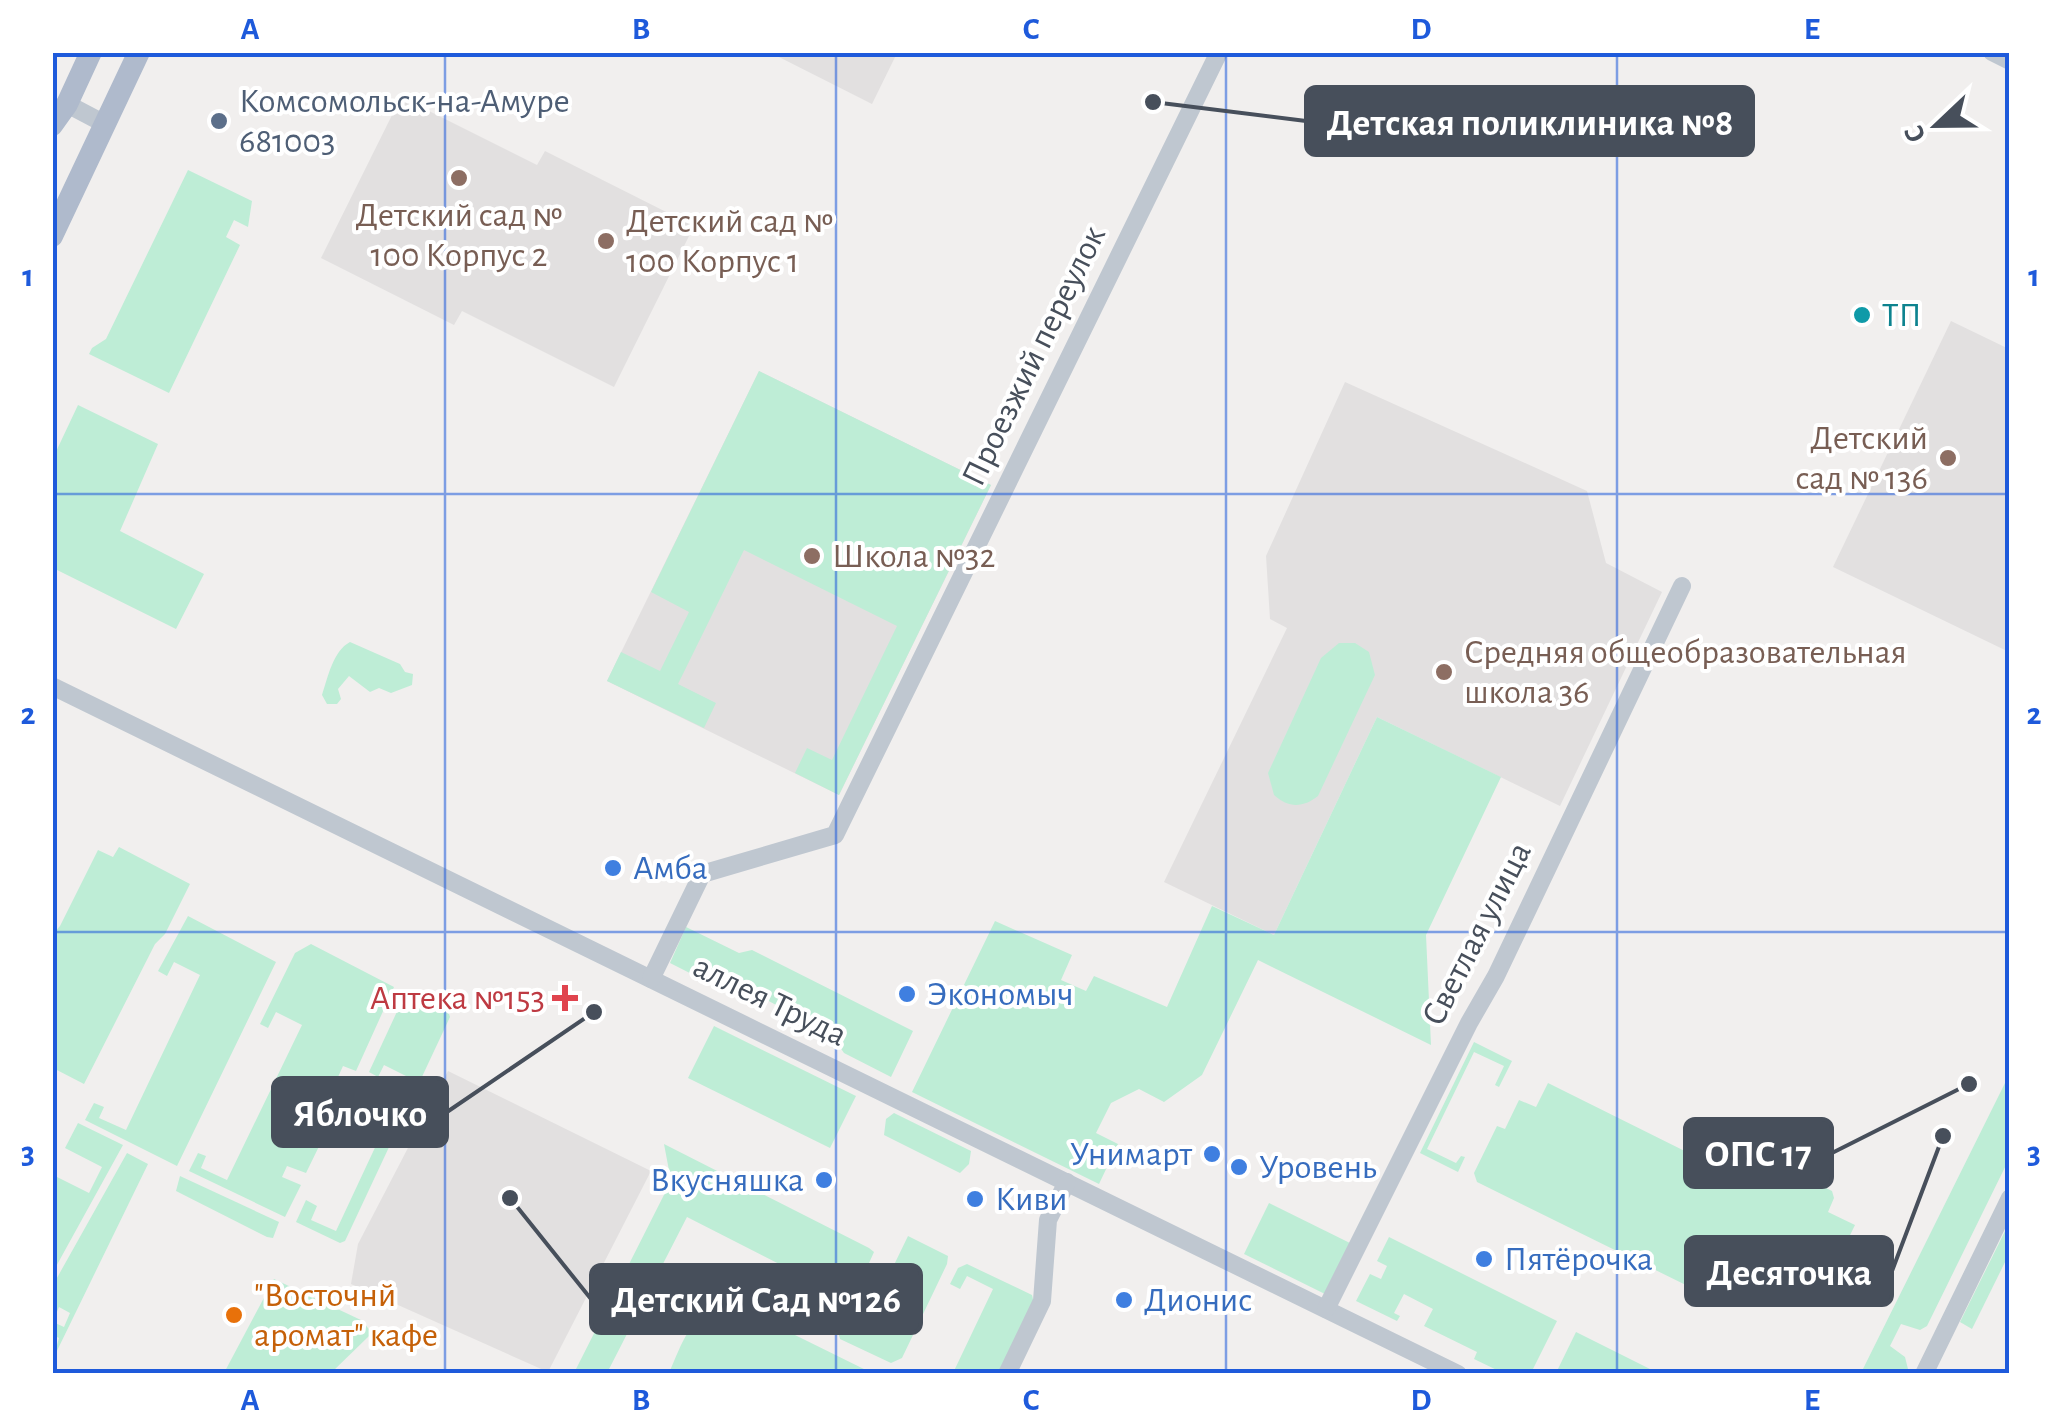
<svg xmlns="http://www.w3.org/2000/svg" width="2062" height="1426" font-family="'Alegreya Sans',sans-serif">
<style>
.education{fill:#e2e0e0}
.green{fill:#beedd6}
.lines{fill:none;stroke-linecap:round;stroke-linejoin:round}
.minor{stroke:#bfc7d0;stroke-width:18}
.major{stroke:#afbacc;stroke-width:22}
.grid{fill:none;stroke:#1e5adb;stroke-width:2.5;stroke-opacity:0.55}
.service-dot{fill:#5c6f8a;stroke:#fff;stroke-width:4}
.education-dot{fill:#8d6e63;stroke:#fff;stroke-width:4}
.culture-dot{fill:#0f9aa8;stroke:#fff;stroke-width:4}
.shop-dot{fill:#3f7fe0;stroke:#fff;stroke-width:4}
.health-dot{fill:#e0444e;stroke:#fff;stroke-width:4}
.food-dot{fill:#e8710a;stroke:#fff;stroke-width:4}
.labels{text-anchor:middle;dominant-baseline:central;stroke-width:8;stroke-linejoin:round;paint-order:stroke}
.service-label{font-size:35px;fill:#4e5e75;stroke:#fff;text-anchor:start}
.education-label{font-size:35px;fill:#785e54;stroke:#fff;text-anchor:start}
.culture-label{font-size:35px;fill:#0d838f;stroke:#fff;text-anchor:start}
.street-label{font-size:35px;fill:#474f5b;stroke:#fff}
.shop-label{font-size:35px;fill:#366cbe;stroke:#fff;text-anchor:start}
.health-label{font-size:35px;fill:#be3a42;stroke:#fff;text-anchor:end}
.food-label{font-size:35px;fill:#c56008;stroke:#fff;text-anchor:start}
.leader{fill:none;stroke:#474f5b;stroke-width:4}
.callout-dot{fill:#474f5b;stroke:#fff;stroke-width:4}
.callout{fill:#474f5b;stroke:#474f5b;stroke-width:4}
.callout-label{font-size:38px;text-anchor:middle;font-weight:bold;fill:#fff}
.neatline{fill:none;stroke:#1e5adb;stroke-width:4}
.grid-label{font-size:32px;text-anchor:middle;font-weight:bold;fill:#1e5adb}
</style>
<rect width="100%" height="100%" fill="#f1efee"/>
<g class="education">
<polygon points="771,53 897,53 872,104"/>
<polygon points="401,97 537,165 545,151 694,226 614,387 462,311 454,325 321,258"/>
<polygon points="1951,321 2009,349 2009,652 1833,567"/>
<polygon points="759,371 991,485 839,795 607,681"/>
<polygon points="1345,382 1587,491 1606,563 1662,592 1560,806 1377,717 1274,935 1164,882 1287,628 1270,619 1266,556"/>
<polygon points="448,1071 651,1171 548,1372 351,1284 358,1244"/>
</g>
<g class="green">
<polygon points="188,170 252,201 248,227 234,220 226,237 240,245 169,393 89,354 92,348 106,339"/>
<polygon points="759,371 991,485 839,795 795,773 807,748 832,760 897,626 744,550 678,684 716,703 704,728 607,681 621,652 660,671 689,612 651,592"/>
<polygon points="78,405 158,444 120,531 204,574 176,629 53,568 53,458"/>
<path d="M350 642 400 664 405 672 413 674 412 685 391 693 379 688 370 692 349 676 338 689 341 699 337 704H327L322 695C328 677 333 651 350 642Z"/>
<path d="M1339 643H1355L1369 652 1375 675 1318 796C1303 808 1288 808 1274 795L1268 773 1321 658Z"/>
<polygon points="1377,717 1501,777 1426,935 1431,1045 1258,960 1202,1075 1164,1102 1139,1089 1111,1103 1096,1133 1118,1144 1099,1184 912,1092 995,921 1072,955 1061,980 1086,991 1094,976 1167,1007 1212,906 1274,935"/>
<polygon points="119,847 190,884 165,934 155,944 84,1084 53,1068 53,934 60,926 98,850 113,857"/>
<polygon points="188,916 276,962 177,1166 85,1120 94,1103 104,1107 99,1118 126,1130 200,975 174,962 167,976 158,971"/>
<polygon points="686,927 739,953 752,950 913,1031 891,1077 844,1053 831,1034 759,996 739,998 670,963"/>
<polygon points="311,944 394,987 356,1071 343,1066 338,1077 350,1083 306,1173 287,1166 282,1177 301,1185 285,1217 189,1171 198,1153 206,1156 201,1168 227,1180 302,1025 276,1012 268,1028 260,1024 295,953"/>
<polygon points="411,995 449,1014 450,1017 345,1241 340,1243 296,1222 306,1200 317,1206 311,1220 336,1231 408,1077 384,1065 378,1077 369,1072 401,1003"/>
<polygon points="714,1026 856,1096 830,1148 688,1078"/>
<polygon points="1474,1042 1512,1061 1499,1087 1495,1085 1504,1066 1474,1052 1427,1149 1456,1163 1461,1156 1465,1157 1458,1172 1420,1153"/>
<polygon points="2007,1079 2009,1159 1927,1326 1920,1330 1901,1324 1890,1346 1905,1357 1908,1369 1906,1373 1861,1373"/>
<polygon points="1548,1083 1741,1179 1778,1164 1832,1191 1834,1198 1828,1212 1855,1225 1828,1280 1820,1284 1702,1293 1477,1182 1474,1173 1497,1126 1505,1129 1519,1100 1536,1107"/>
<polygon points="894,1113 971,1151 969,1164 960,1173 884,1135 886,1119"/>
<polygon points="78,1123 123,1145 53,1272 53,1175 89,1193 102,1167 65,1148"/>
<polygon points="664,1144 869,1248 874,1252 865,1272 860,1270 857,1274 850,1270 844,1281 878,1298 908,1236 948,1256 947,1264 902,1358 891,1363 840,1339 837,1328 850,1300 687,1217 607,1373 574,1373 671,1181"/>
<polygon points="127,1153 148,1164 53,1359 59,1338 53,1335 53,1322 64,1327 70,1313 59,1307 53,1321 53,1285"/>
<polygon points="180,1176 279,1222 273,1238 267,1237 176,1191"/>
<polygon points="1269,1203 1354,1245 1329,1296 1244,1254"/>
<polygon points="2009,1223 2009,1254 1972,1329 1960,1322"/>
<polygon points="1389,1237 1557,1321 1531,1373 1503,1373 1474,1359 1477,1352 1424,1326 1433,1309 1404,1294 1394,1313 1400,1316 1397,1321 1356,1301 1370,1274 1381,1279 1387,1266 1377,1261"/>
<polygon points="967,1264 1032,1295 1034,1303 998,1373 953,1373 993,1289 967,1276 960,1289 950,1284 958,1268"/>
<polygon points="274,1279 363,1321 370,1331 369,1336 331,1373 224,1373"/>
<path d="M726 1307 740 1308 872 1373H669C682 1344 690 1312 726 1307Z"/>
<polygon points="1576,1332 1658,1373 1556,1373"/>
</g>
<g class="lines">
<g class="minor">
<polyline points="1992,52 2010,61"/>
<polyline points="67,104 105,124"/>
<polyline points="52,686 1458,1374"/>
<polyline points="651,979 702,874 835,835 1219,52"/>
<polyline points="1326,1309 1469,1023 1496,976 1682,586"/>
<polyline points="1007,1374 1042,1301 1048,1220 1067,1182"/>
<polyline points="1924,1374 2010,1198"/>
</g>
<g class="major">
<polyline points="52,125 67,104 91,52"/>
<polyline points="52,236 139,52"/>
</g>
</g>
<path class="grid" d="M445 52V1374M836 52V1374M1226 52V1374M1617 52V1374M52 494H2010M52 932H2010"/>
<circle class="service-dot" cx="219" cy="121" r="10"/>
<g class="education-dot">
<circle cx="459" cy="178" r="10"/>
<circle cx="606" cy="241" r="10"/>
<circle cx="1948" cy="458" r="10"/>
<circle cx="812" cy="556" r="10"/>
<circle cx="1444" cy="672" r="10"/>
</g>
<circle class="culture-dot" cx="1862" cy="315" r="10"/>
<g class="shop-dot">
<circle cx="613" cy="868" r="10"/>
<circle cx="907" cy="994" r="10"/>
<circle cx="1212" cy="1154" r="10"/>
<circle cx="1239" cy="1167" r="10"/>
<circle cx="824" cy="1180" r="10"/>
<circle cx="975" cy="1199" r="10"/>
<circle cx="1484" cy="1259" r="10"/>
<circle cx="1124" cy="1300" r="10"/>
</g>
<path class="health-dot" d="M560 983h10v10h10v10h-10v10h-10v-10h-10v-10h10z"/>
<circle class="food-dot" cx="234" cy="1315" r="10"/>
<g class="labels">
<g class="service-label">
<text x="239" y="101">Комсомольск-на-Амуре<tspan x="239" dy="40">681003</tspan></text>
</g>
<g class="education-label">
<text x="459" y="215" text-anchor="middle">Детский сад №<tspan x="459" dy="40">100 Корпус 2</tspan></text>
<text x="626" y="221">Детский сад №<tspan x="626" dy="40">100 Корпус 1</tspan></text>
<text x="1928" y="438" text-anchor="end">Детский<tspan x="1928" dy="40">сад № 136</tspan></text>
<text x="832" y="556">Школа №32</text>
<text x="1464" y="652">Средняя общеобразовательная<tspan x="1464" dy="40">школа 36</tspan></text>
</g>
<g class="culture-label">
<text x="1882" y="315">ТП</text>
</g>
<g class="street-label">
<text transform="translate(1034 356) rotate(-64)">Проезжий переулок</text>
<text transform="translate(1477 934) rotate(-63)">Светлая улица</text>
<text transform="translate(770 1001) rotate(26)">аллея Труда</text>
</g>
<g class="shop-label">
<text x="633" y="868">Амба</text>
<text x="927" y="994">Экономыч</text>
<text x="1192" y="1154" text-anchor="end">Унимарт</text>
<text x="1259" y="1167">Уровень</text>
<text x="804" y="1180" text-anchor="end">Вкусняшка</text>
<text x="995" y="1199">Киви</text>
<text x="1504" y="1259">Пятёрочка</text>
<text x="1144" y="1300">Дионис</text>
</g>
<g class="health-label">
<text x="545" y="998">Аптека №153</text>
</g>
<g class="food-label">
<text x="254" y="1295">"Восточнй<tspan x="254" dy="40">аромат" кафе</tspan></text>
</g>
</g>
<path class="leader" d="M1153 102L1306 121M594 1012L447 1112M1969 1084L1832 1153M1943 1136L1892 1271M510 1198L591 1299"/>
<g class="callout-dot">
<circle cx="1153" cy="102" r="10"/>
<circle cx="594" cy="1012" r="10"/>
<circle cx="1969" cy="1084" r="10"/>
<circle cx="1943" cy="1136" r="10"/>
<circle cx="510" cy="1198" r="10"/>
</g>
<g class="callout">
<rect x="1306" y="87" width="447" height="68" rx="10"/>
<rect x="273" y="1078" width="174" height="68" rx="10"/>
<rect x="1685" y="1119" width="147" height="68" rx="10"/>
<rect x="1686" y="1237" width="206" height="68" rx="10"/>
<rect x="591" y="1265" width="330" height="68" rx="10"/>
</g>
<g class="callout-label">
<text x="1530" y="135">Детская поликлиника №8</text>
<text x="360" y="1126">Яблочко</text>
<text x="1758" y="1166">ОПС 17</text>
<text x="1789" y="1285">Десяточка</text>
<text x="756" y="1312">Детский Сад №126</text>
</g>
<rect width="2062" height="1426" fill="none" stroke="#ffffff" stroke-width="110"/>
<g transform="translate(1937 125) rotate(248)" stroke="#ffffff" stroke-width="8" paint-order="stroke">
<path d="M0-8L18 38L0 25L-18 38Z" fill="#474f5b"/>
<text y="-15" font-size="28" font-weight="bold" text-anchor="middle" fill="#474f5b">С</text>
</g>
<rect x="55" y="55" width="1952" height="1316" class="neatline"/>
<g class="grid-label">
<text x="250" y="39">A</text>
<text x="641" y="39">B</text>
<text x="1031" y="39">C</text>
<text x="1421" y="39">D</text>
<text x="1812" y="39">E</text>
<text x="28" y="286">1</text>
<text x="2034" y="286">1</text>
<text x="28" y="724">2</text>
<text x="2034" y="724">2</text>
<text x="28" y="1163">3</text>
<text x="2034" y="1163">3</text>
<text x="250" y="1410">A</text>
<text x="641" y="1410">B</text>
<text x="1031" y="1410">C</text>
<text x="1421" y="1410">D</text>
<text x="1812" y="1410">E</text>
</g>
</svg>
